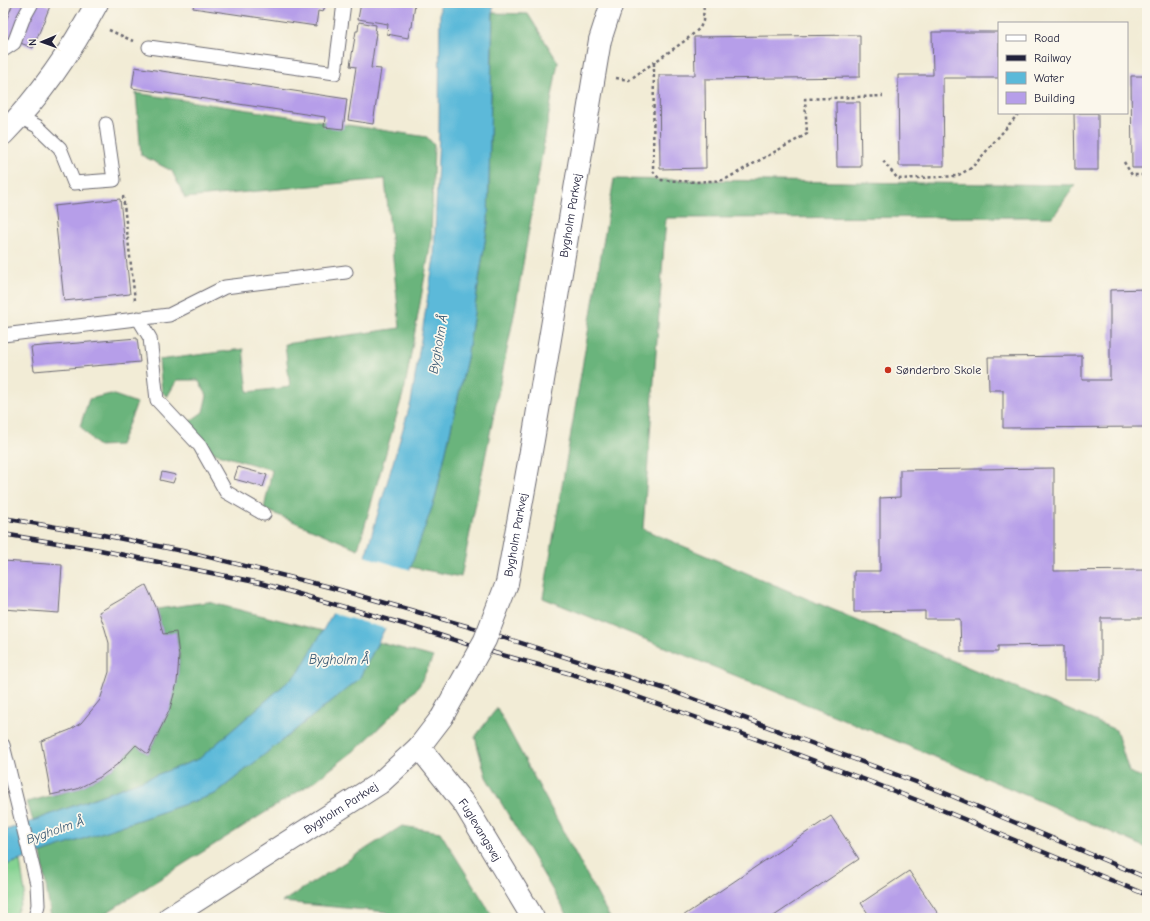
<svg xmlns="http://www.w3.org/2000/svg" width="1150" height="921" font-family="'Comic Neue',sans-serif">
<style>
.green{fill:#84d291;stroke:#537a66}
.forest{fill:#6bb47b;stroke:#466b5b}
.water{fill:#5bb9d9;stroke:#3e6e8a}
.pier{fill:#f2ecd6}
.building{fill:#b69ee9}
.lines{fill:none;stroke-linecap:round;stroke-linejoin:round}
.lane-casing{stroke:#6b6971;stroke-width:15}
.street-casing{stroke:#6b6971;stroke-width:24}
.secondary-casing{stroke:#6b6971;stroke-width:24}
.path{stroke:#6b6971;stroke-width:2.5;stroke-dasharray:3 3;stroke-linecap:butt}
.lane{stroke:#fff;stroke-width:13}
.street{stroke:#fff;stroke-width:22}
.secondary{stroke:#fff;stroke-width:22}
.rail-casing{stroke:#22223b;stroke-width:4.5}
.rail{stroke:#fbf7ec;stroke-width:3;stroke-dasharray:9;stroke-linecap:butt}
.secondary-bridge-casing{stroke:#6b6971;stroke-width:24;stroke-linecap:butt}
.secondary-bridge{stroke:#fff;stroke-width:22}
.poi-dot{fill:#c8321e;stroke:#fbf7ec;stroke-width:1.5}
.labels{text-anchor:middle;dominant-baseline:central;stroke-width:3.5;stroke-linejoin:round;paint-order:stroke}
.street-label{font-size:12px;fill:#22223b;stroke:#fbf7ec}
.poi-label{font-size:12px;fill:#22223b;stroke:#fbf7ec;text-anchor:start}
.water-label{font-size:13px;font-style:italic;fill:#365772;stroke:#fbf7ec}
</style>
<rect width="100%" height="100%" fill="#fbf7ec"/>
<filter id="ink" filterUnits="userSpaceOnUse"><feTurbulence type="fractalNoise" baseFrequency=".025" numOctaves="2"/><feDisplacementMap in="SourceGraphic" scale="8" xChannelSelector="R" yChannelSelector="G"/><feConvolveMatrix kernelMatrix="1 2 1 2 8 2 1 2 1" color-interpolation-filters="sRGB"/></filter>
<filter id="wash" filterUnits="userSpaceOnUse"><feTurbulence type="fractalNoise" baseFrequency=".012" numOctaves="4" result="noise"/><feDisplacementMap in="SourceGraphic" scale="16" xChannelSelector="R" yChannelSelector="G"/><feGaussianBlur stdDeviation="0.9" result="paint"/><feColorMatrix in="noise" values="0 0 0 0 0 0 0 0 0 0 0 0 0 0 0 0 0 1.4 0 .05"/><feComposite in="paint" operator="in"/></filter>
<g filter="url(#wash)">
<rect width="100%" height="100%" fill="#f2ecd6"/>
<polygon class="green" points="20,861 25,893 14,918 3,918 3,866"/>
<g class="forest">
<polygon points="493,13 528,14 558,62 515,310 461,577 410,567 435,499 467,358 488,222"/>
<polygon points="136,93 427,137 434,145 431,242 405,387 358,549 264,509 272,470 214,453 186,424 203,412 207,395 198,380 177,380 167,397 162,392 159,360 243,349 248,392 290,387 285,344 400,328 385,179 185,198 172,171 141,155"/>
<path d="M614 179 1075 185 1053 217 666 218 643 529 1116 730 1129 772 1147 779V848C948 759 745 680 543 598Z"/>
<polygon points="111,394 137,403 120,445 98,446 80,426 89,399"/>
<path d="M208 602 323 631 299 672 199 759 33 821 27 802 77 789 100 777 119 763 136 745 148 754C165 722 178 694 179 657 179 649 177 640 176 632L163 634 157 609Z"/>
<polygon points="378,642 433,657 419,686 394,713 359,747 315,781 98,918 51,918 41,853 215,794 359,679"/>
<polygon points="497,708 610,918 569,918 486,777 475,737"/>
<polygon points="402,826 440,832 494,918 393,918 387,912 282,902"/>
</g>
<polygon class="water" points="440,3 493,3 488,222 467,358 435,499 397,605 359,679 215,794 3,866 3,831 33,821 199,759 299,672 365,557 411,402 434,258 439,132"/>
<polygon class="pier" points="364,556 411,570 399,606 387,629 331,613"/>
<g id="blocks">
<g class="building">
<polygon points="13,3 43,3 50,6 33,48 3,36 3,29"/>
<polygon points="194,3 326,3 323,12 318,11 316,26 193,8"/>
<polygon points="361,3 415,3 412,27 410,27 408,38 387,34 388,24 358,19"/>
<polygon points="359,22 376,25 375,33 376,33 371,68 381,69 373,124 348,120 356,67 350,66 356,31 358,31"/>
<polygon points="932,32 999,32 999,78 943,78 944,166 899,166 898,75 933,75"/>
<polygon points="860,35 860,77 705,79 706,168 660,169 659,75 695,75 694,37"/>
<polygon points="135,67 347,99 343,129 324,127 325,117 132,88"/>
<polygon points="1131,76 1147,76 1147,168 1132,168"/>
<polygon points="836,102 860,102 861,167 837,167"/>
<polygon points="1074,113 1098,113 1098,170 1075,170"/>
<polygon points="120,199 130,294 64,301 54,206"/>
<polygon points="1147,289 1147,427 1003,428 1003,390 989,390 988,357 1082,356 1082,380 1110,380 1110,290"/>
<polygon points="137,338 140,362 34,371 31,347"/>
<polygon points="238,467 267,475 263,487 234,479"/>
<polygon points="1054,468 1054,571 1147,570 1147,618 1101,618 1101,680 1064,680 1064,645 998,646 998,652 961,652 960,619 925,619 925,611 854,612 854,571 880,571 880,498 900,497 900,470"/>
<polygon points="162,472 176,475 173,483 160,480"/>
<polygon points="3,561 62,565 59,613 3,609"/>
<polygon points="146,585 157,609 163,634 176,632 179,656 177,683 170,709 148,754 136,745 119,763 100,777 77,789 51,795 41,741 70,730 81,723 100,700 109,672 109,643 105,629 99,612"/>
<polygon points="831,816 859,859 771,918 680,918"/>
<polygon points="909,871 941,918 871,918 861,903"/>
</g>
</g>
</g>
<g filter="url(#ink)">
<use href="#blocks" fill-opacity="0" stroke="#6b6971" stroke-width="1"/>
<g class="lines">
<g class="lane-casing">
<g id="lane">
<polyline points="149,47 335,73 344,3"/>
<polyline points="3,49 5,49 14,43 23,19 32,3"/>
<polyline points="20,117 37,126 60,148 74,183 114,180 106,124"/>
<polyline points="138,318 150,338 157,400 200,446 226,492 264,514"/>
<polyline points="3,335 169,315 225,287 346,272"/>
<polyline points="3,745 37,884 38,905 35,918"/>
</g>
</g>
<g class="street-casing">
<path id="street" d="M3 134C40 96 72 50 97 3"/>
</g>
<g class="secondary-casing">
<g id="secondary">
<path id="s1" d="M507 583 533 440 600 40 612 3"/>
<path id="s2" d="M419 747 465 805 533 918"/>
<path id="s3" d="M169 918 380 783 419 747 442 717"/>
</g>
</g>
<g class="path">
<polyline points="109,30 133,41"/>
<polyline points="654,63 653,171 660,180 696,182 724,180 807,134 805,99 883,96"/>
<polyline points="616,78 629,80 686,40 700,28 703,21 704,3"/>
<polyline points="883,161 898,179 957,176 971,168 977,162 1019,113"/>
<polyline points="1124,162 1132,175 1147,175"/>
<polyline points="123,196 135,300"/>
</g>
<use href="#lane" class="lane"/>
<use href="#street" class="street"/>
<use href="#secondary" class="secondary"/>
<g class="rail-casing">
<g id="rail">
<polyline points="3,518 103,535 197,554 333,588 477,629 669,690 822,747 940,791 1147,878"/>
<polyline points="3,534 100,550 260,583 414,627 495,653 575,675 732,730 871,782 937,808 1147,895"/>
</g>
</g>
<use href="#rail" class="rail"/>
<g class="secondary-bridge-casing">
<polyline id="secondary-bridge" points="442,717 485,640 507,583"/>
</g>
<use href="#secondary-bridge" class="secondary-bridge"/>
</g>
</g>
<circle class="poi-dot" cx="888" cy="370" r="4"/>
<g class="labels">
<g class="street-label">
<text stroke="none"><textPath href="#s1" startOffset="373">Bygholm Parkvej</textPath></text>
<text stroke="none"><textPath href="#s1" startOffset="49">Bygholm Parkvej</textPath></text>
<text stroke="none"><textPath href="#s3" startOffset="204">Bygholm Parkvej</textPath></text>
<text stroke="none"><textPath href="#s2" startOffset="103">Fuglevangsvej</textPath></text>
</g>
<g class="poi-label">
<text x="896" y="370">Sønderbro Skole</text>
</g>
<g class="water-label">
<text transform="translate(438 344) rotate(-80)">Bygholm Å</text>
<text x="339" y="659">Bygholm Å</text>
<text transform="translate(55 830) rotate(-19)">Bygholm Å</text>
</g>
</g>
<rect width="1150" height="921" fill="none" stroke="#fbf7ec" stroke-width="16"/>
<rect x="998" y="22" width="130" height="92" fill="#fbf7ec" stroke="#a4a2a5"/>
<rect x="1006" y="35" width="20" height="6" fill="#ffffff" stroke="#a4a2a5"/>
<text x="1034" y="42" font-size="12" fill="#22223b">Road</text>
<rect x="1006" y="55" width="20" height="6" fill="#22223b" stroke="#a4a2a5"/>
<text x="1034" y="62" font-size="12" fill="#22223b">Railway</text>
<rect x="1006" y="72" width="20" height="12" fill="#5bb9d9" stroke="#a4a2a5"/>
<text x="1034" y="82" font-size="12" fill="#22223b">Water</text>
<rect x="1006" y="92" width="20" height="12" fill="#b69ee9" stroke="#a4a2a5"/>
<text x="1034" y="102" font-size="12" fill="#22223b">Building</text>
<g transform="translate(42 42) rotate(268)" stroke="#fbf7ec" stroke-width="3" paint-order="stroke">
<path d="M0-3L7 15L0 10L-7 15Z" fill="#22223b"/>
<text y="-6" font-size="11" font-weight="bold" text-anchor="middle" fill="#22223b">N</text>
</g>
</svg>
